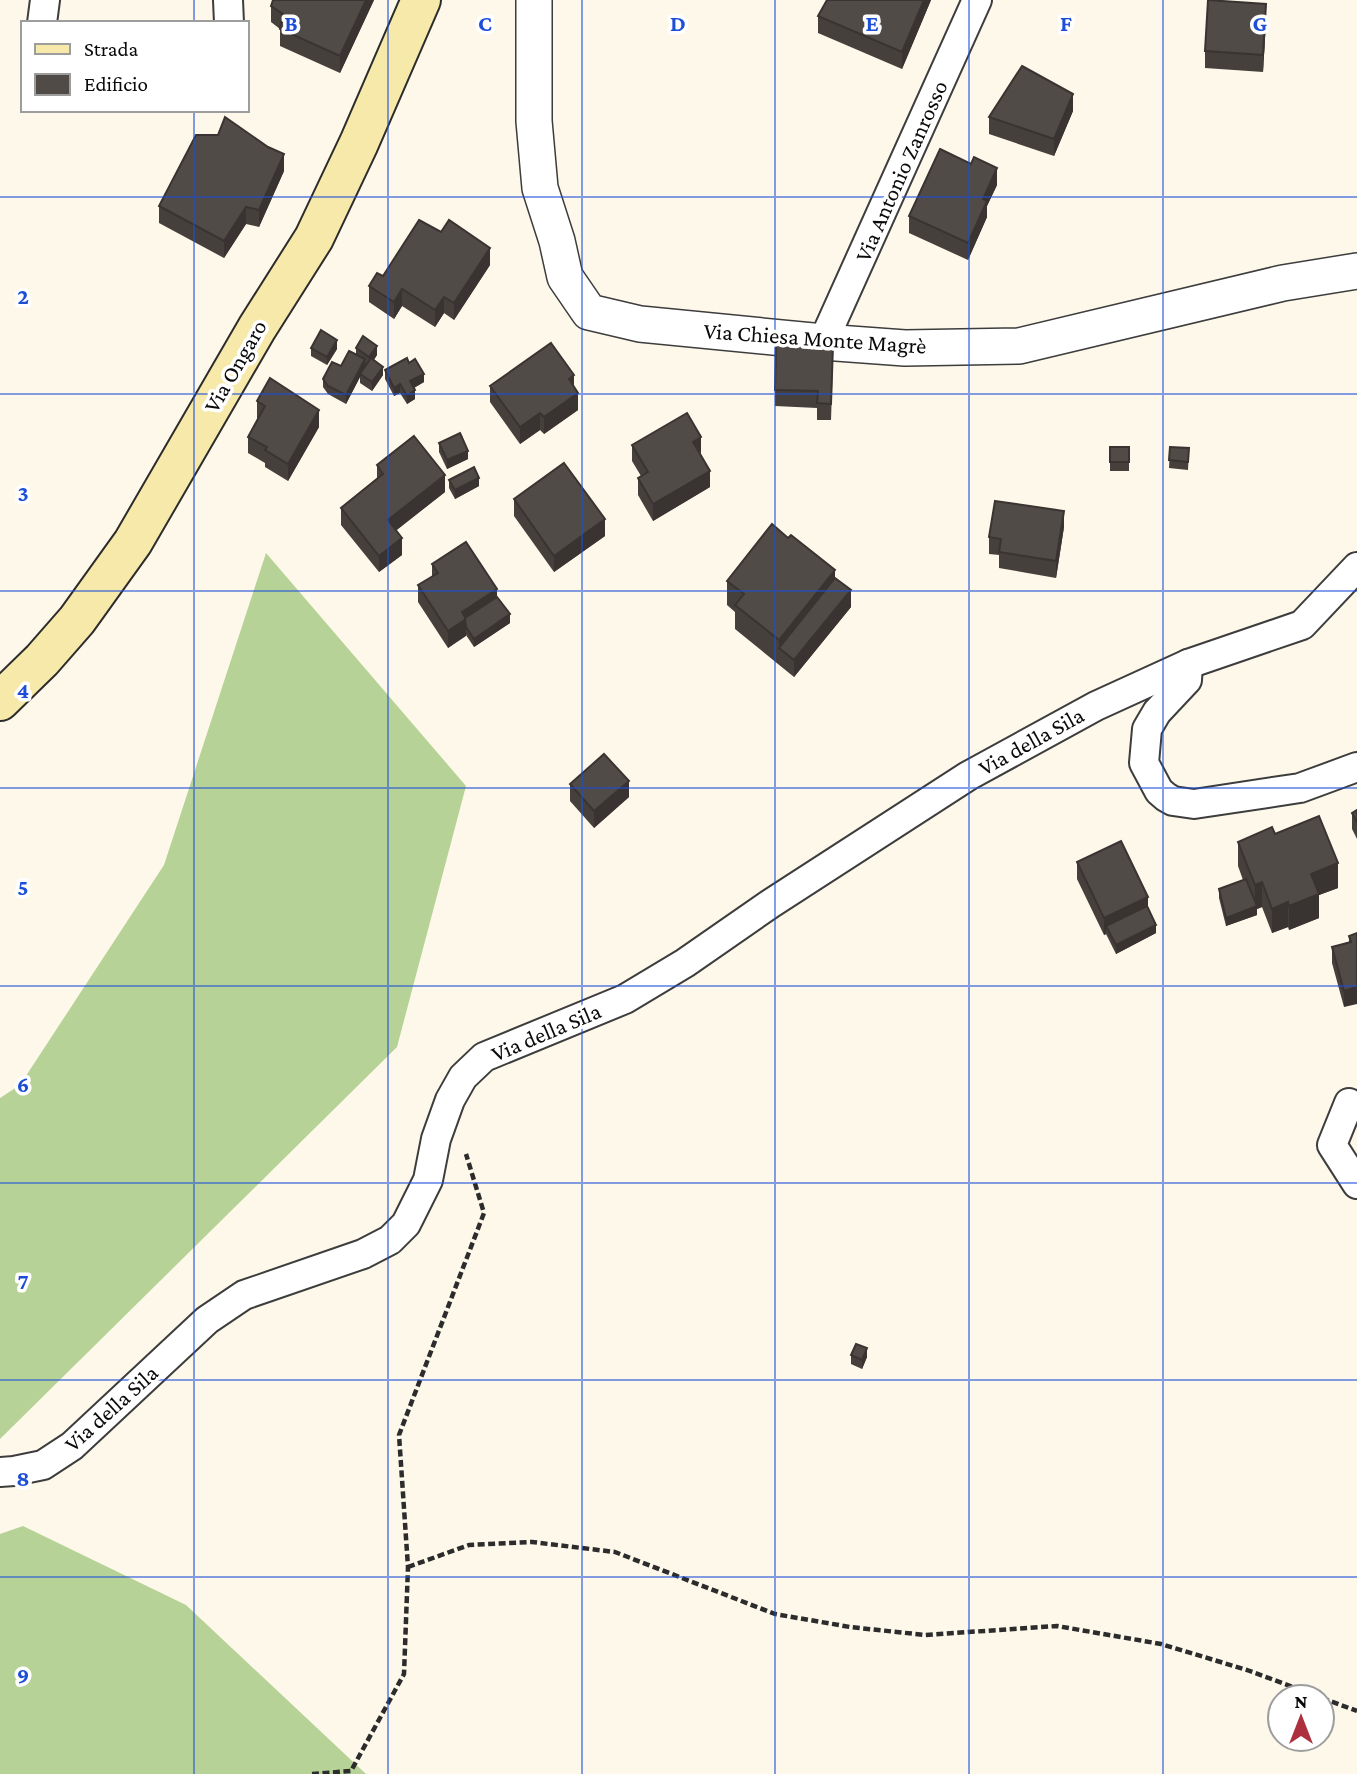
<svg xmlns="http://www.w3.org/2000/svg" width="1357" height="1774" font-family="'Crimson Pro',serif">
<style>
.forest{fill:#b6d297}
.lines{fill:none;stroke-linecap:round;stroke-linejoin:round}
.minor-casing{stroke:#3d3d3d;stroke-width:32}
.tertiary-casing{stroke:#3d3d3d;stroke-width:38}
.secondary-casing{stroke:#2c2c2c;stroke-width:42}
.path{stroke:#2c2c2c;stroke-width:4.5;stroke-dasharray:7 3.5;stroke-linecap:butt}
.minor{stroke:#fff;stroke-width:28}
.tertiary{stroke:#fff;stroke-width:35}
.secondary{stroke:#f7e9a9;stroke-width:38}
.wall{fill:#46403d}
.shaded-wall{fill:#393432}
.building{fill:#514b47;stroke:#393432;stroke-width:2}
.grid{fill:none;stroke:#1d4ed8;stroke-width:2;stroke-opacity:0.55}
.labels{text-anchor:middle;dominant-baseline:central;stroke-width:7;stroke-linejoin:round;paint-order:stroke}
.street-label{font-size:23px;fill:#0a0a0a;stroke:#fff}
.grid-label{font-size:23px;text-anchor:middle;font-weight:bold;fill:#1d4ed8;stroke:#fff;stroke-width:7;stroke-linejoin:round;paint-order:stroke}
</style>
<rect width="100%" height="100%" fill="#fdf8e9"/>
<g class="forest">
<polygon points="266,553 466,786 397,1047 0,1439 0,1098 20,1085 164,865"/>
<polygon points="23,1526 186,1605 366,1774 0,1774 0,1534"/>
</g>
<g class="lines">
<g class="minor-casing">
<g id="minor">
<polyline points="228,0 229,23"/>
<polyline points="42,23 45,0"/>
<polyline points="823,342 977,0"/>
<polyline points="1188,664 1187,680 1157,712 1147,729 1144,763 1159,791 1166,797 1173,801 1194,804 1300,788 1357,767"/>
<polyline points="1349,1103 1332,1145 1357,1184"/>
<polyline points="0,1472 14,1471 43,1465 72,1446 207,1320 244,1295 363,1254 390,1240 406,1224 428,1180 436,1139 450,1100 463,1077 484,1057 625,999 685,963 770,904 968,776 1096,706 1188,664 1302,625 1357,567"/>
</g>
</g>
<g class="tertiary-casing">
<polyline id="tertiary" points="534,0 534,121 540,188 557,241 565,277 589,312 640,324 823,342 905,348 1019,346 1283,283 1357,271"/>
</g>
<g class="secondary-casing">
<polyline id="secondary" points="0,701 42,660 77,620 133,542 257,328 314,238 359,143 421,0"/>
</g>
<g class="path">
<polyline points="408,1567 469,1545 532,1542 615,1552 775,1614 850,1627 925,1635 1057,1626 1161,1644 1247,1670 1320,1697"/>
<polyline points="1322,1698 1357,1711"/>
<polyline points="312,1774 351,1771 404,1674 408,1567 399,1435 484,1213 466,1154"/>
</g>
<use href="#minor" class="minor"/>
<use href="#tertiary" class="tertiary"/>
<use href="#secondary" class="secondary"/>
</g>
<g class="wall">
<polygon points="273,0 374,0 340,73 280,46 280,29 271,22 271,6"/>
<polygon points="931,0 902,69 818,33 818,16"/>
<polygon points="1266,21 1263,72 1205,68 1205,51"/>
<polygon points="1073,111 1054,156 989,134 989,117"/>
<polygon points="284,171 259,227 246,224 224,258 159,223 159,206"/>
<polygon points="997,185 987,206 987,217 968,260 909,233 909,216"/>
<polygon points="490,265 454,320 444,313 435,327 402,306 394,319 369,302 369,286 383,276"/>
<polygon points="311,348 337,349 327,365 311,356"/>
<polygon points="356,348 377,355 374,360 383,375 372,391 360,383 360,377 346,404 328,394 323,387 323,379 356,355"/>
<polygon points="833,362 831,420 817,420 817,408 775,406 775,390"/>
<polygon points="409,363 424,382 414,388 415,399 407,404 400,393 394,396 385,379 385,370"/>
<polygon points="490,386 574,387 578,410 544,434 540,430 520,444 490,402"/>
<polygon points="257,401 319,427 288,481 265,467 265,463 248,453 248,437 258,419 257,418"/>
<polygon points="439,443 468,459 447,469 439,452"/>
<polygon points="632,445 701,454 710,487 653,521 638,495 638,478 641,476 632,461"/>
<rect x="1110" y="447" width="19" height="24"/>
<polygon points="1170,447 1189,448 1188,470 1169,468"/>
<polygon points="377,465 445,492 396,530 402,555 379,572 341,525 341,508 377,479"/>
<polygon points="449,480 479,486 455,499 449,488"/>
<polygon points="514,499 605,536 554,572 514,516"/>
<polygon points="1064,527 1056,578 999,568 999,555 989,554 989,537"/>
<polygon points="432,564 497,597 510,623 474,647 466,635 448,648 418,602 418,585 432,577"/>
<polygon points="835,578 851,607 794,677 735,629 735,612 727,605 727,581"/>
<polygon points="570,784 629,797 594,828 570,801"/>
<polygon points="1357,810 1357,839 1352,829 1352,813"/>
<polygon points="1275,834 1338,888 1319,895 1319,918 1289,930 1288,927 1272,933 1262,907 1257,909 1257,915 1226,926 1219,898 1219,889 1243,880 1238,866 1238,842"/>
<polygon points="1077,862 1148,907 1156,933 1116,954 1106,934 1104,935 1077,879"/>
<polygon points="1357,933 1344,1007 1332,963 1332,947 1349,942 1349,936"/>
<polygon points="851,1355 867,1357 862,1369 851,1364"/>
</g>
<g class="shaded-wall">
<polygon points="366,0 374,0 340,73 340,56"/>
<polygon points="924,0 931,0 902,69 902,52"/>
<polygon points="1266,4 1266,21 1263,72 1263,55"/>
<polygon points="1073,94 1073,111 1054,156 1054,139"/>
<polygon points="284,154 284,171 259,227 259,210"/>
<polygon points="997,168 997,185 987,206 987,217 968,260 968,243 983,199"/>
<polygon points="246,207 246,224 224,258 224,241"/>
<polygon points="490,248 490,265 454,320 454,303"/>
<polygon points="402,289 402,306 394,319 394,302"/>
<polygon points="444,297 444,313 435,327 435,310"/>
<polygon points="337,340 337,349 327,365 327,357"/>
<polygon points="377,346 377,355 369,366 369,357"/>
<polygon points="365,359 365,368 360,374 360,377 346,404 346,395"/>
<polygon points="383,367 383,375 372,391 372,382"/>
<polygon points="424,374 424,382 410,390 410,381"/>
<polygon points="574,375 574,392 569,379"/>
<polygon points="400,384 400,393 394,396 394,388"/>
<polygon points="415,390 415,399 407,404 407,396"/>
<polygon points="578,393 578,410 544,434 544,417"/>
<polygon points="319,410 319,427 288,481 288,464"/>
<polygon points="540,413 540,430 520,444 520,427"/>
<polygon points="701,437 701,454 693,442"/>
<polygon points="468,451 468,459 447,469 447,460"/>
<polygon points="710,471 710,487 653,521 653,504"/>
<polygon points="445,475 445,492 388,537 388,520"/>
<polygon points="479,478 479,486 455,499 455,490"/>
<polygon points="1064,511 1064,527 1056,578 1056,561"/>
<polygon points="605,519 605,536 554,572 554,556"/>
<polygon points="402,538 402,555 379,572 379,556"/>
<polygon points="835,570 835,594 779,648 779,640"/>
<polygon points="497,589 497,605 466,626 466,636 448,648 448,631 462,612"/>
<polygon points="851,590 851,607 794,677 794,660"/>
<polygon points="510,614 510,623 474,647 474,639"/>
<polygon points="629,781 629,797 594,828 594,811"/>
<polygon points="1338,863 1338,888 1319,895 1319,918 1289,930 1289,906 1311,874"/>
<polygon points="1262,882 1262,907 1257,909 1257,915 1226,926 1226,918 1255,907 1255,885"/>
<polygon points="1148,897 1148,914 1106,926 1106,934 1104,935 1104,918"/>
<polygon points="1288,902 1288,927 1272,933 1272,909"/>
<polygon points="1156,925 1156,933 1116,954 1116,945"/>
<polygon points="1357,987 1357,1004 1344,1007 1344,991"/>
<polygon points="867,1348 867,1357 862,1369 862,1360"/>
</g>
<g class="building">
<polygon points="273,0 366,0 340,56 280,29 283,14 271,6"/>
<polygon points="827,0 924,0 902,52 818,16"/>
<polygon points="1208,0 1266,4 1263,55 1205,51"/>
<polygon points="1022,66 1073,94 1054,139 989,117"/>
<polygon points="225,117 268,147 284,154 259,210 246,207 224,241 159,206 196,135 218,135"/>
<polygon points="940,149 971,164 974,157 997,168 983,199 987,201 968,243 909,216"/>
<polygon points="419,220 441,232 449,220 490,248 454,303 444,297 435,310 402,289 394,302 369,286 377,273 383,276"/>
<polygon points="321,330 337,340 327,357 311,348"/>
<polygon points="363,336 377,346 369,357 356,348"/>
<polygon points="551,343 574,375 569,379 578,393 544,417 540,413 520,427 490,386"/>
<polygon points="776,343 833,345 831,404 817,403 818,391 775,390"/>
<polygon points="349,351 365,359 346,395 328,386 323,379 332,362 341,366"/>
<polygon points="371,358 383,367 372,382 360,374"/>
<polygon points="407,358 409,363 415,359 424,374 410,381 415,390 407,396 400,384 394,388 385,370"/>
<polygon points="270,378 319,410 288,464 265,450 267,447 248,437 265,406 257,401"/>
<polygon points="687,413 701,437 693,442 710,471 653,504 638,478 648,472 632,445"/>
<polygon points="460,433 468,451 447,460 439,443"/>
<polygon points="414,436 445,475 388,520 402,538 379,556 341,508 383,474 377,465"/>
<rect x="1110" y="447" width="19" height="15"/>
<polygon points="1170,447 1189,448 1188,462 1169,460"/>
<polygon points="564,463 605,519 554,556 514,499"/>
<polygon points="474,467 479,478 455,490 449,480"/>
<polygon points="995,501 1064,511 1056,561 999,552 1001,539 989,537"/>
<polygon points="772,524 788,538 791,535 835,570 779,640 735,605 744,594 727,581"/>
<polygon points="466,542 497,589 462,612 466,619 448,631 418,585 438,573 432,564"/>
<polygon points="835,578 851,590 794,660 779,648"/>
<polygon points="497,597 510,614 474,639 466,627 465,618"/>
<polygon points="604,754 629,781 594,811 570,784"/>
<polygon points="1357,810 1357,822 1352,813"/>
<polygon points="1319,816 1338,863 1311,874 1319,894 1289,906 1288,902 1272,909 1262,882 1255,885 1238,842 1272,827 1275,834"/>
<polygon points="1121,841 1148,897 1104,918 1077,862"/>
<polygon points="1246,879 1257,906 1226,918 1219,889"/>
<polygon points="1147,906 1156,925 1116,945 1106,926"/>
<polygon points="1357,933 1357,987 1344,991 1332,947 1351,942 1349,936"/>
<polygon points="856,1344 867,1348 862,1360 851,1355"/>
</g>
<path class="grid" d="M194 0V23M388 0V1774M582 0V1774M775 0V1774M969 0V1774M1163 0V1774M194 110V1774M0 197H1357M0 394H1357M0 591H1357M0 788H1357M0 986H1357M0 1183H1357M0 1380H1357M0 1577H1357"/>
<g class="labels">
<g class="street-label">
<text transform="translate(901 171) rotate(-66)">Via Antonio Zanrosso</text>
<text transform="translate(815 338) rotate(4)">Via Chiesa Monte Magrè</text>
<text transform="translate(235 366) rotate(-60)">Via Ongaro</text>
<text transform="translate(1031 741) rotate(-29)">Via della Sila</text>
<text transform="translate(546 1032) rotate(-23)">Via della Sila</text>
<text transform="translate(111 1408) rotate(-42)">Via della Sila</text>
</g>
</g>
<g class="grid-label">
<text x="291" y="31">B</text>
<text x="485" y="31">C</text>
<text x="678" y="31">D</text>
<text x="872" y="31">E</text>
<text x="1066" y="31">F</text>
<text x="1260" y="31">G</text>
<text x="23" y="304">2</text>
<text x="23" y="501">3</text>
<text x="23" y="698">4</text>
<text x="23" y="895">5</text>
<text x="23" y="1092">6</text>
<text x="23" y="1289">7</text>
<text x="23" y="1486">8</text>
<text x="23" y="1683">9</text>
</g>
<rect x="21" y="21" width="228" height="91" fill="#ffffff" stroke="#9d9d9d" stroke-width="2"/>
<rect x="35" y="44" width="35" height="10" fill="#f7e9a9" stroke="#9d9d9d" stroke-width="2"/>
<text x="84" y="56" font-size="21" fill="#0a0a0a">Strada</text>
<rect x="35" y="74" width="35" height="21" fill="#514b47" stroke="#9d9d9d" stroke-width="2"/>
<text x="84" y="91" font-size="21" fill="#0a0a0a">Edificio</text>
<g transform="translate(1301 1718)"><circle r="33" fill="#ffffff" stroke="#9d9d9d" stroke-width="2"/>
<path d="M0-5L12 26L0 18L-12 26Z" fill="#ac303e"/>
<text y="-10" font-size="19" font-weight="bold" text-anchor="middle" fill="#0a0a0a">N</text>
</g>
</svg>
